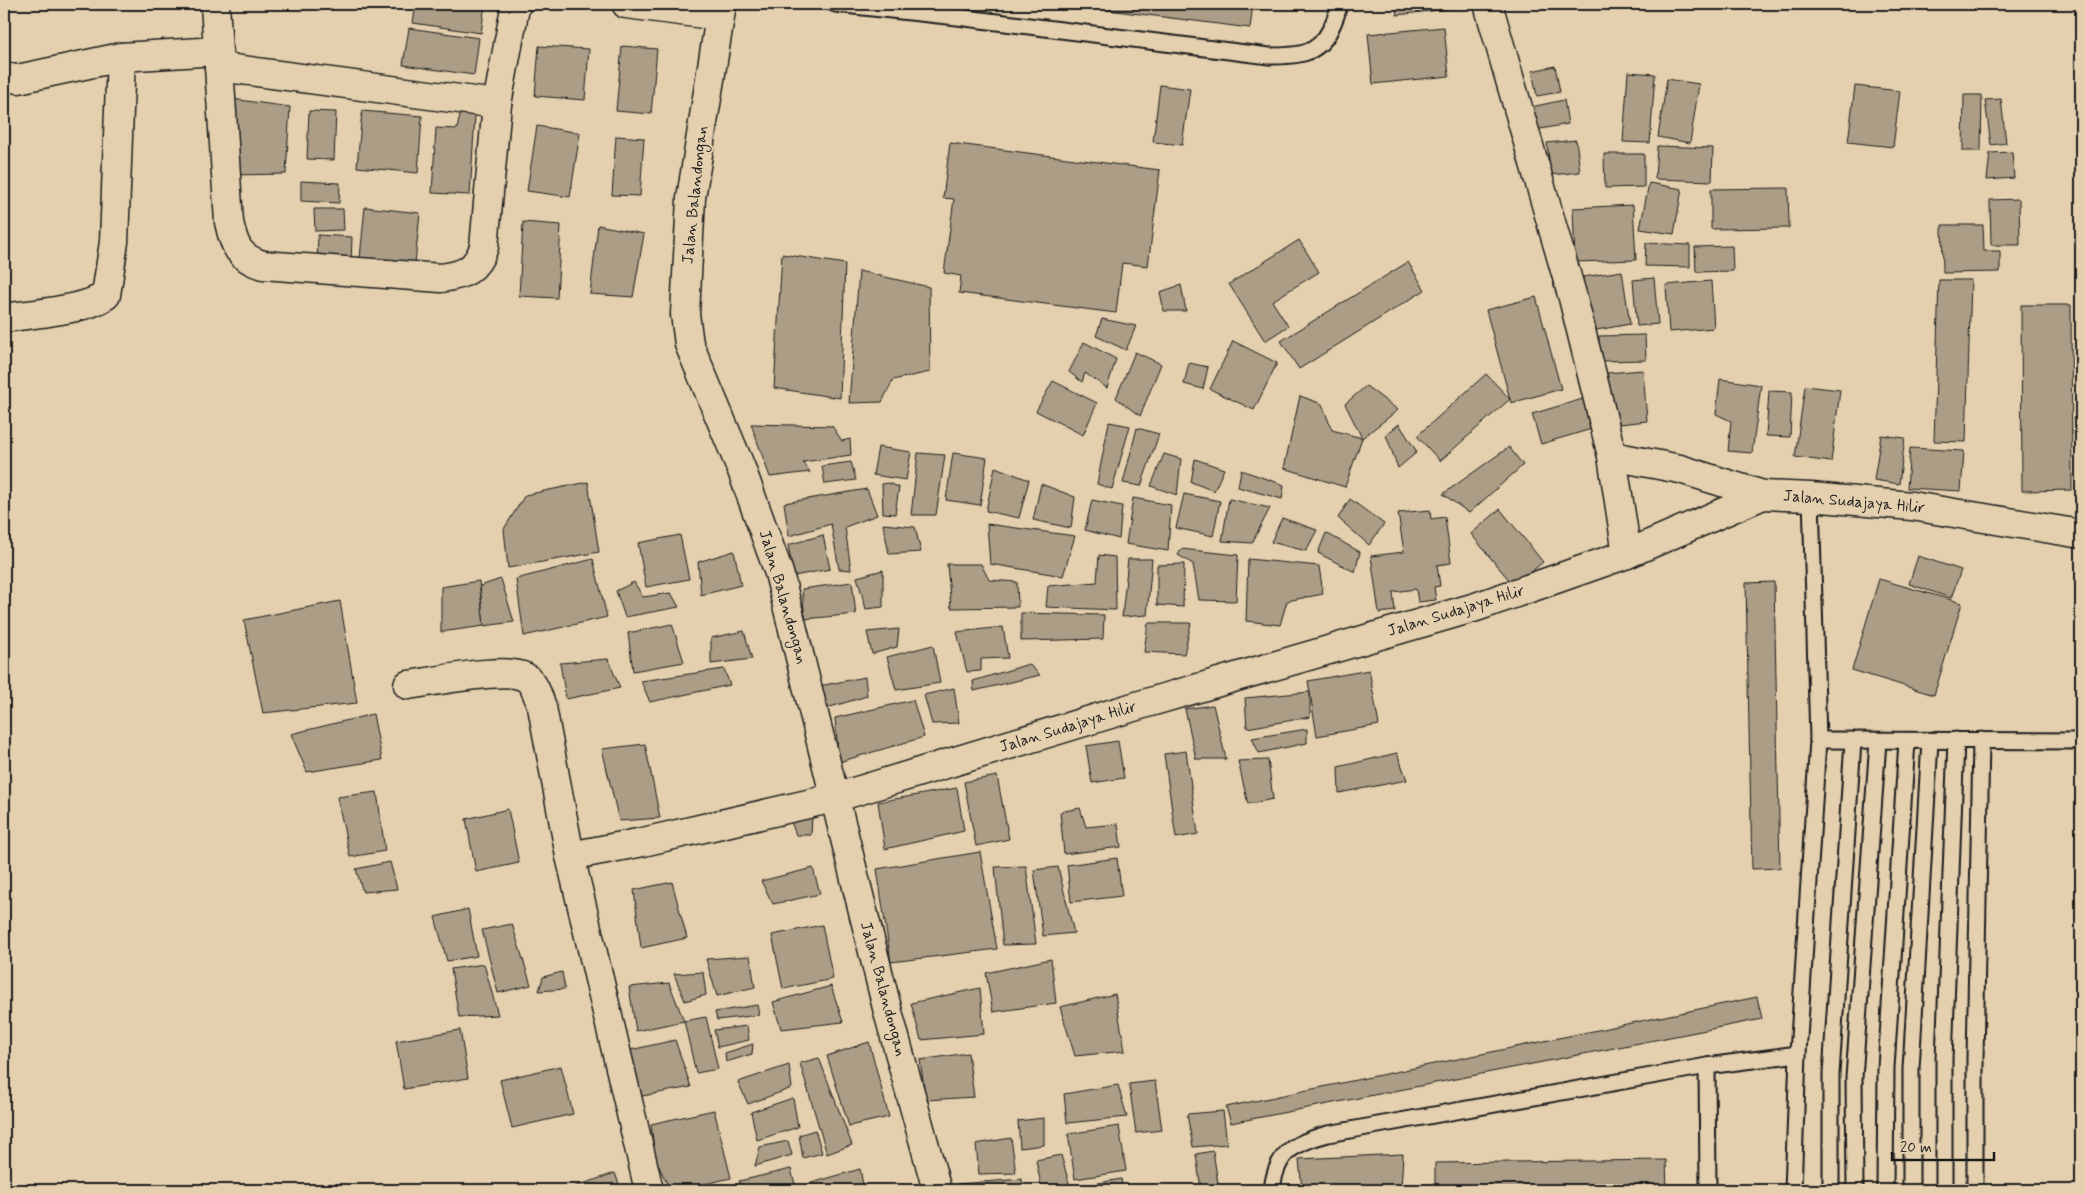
<svg xmlns="http://www.w3.org/2000/svg" width="2085" height="1194" font-family="Mynerve,sans-serif">
<style>
.building{fill:#ac9e86;stroke:#1c1c1c}
.lines{fill:none;stroke-linecap:round;stroke-linejoin:round}
.lane-casing{stroke:#1c1c1c;stroke-width:19}
.street-casing{stroke:#1c1c1c;stroke-width:31}
.lane{stroke:#e4d0ae;stroke-width:15}
.street{stroke:#e4d0ae;stroke-width:28}
.labels{text-anchor:middle;dominant-baseline:central;stroke-width:4;stroke-linejoin:round;paint-order:stroke}
.street-label{font-size:16px;fill:#1c1c1c;stroke:#e4d0ae}
</style>
<rect width="100%" height="100%" fill="#e4d0ae"/>
<filter id="ink" filterUnits="userSpaceOnUse"><feTurbulence type="fractalNoise" baseFrequency=".02" numOctaves="2"/><feDisplacementMap in="SourceGraphic" scale="10" xChannelSelector="R" yChannelSelector="G"/><feConvolveMatrix kernelMatrix="1 2 1 2 8 2 1 2 1" color-interpolation-filters="sRGB"/></filter>
<g filter="url(#ink)">
<g class="building">
<polygon points="416,4 485,4 481,33 413,23"/>
<polygon points="1101,4 1253,4 1250,28 1100,9"/>
<polygon points="1396,4 1455,4 1456,8 1397,15"/>
<polygon points="1444,27 1449,76 1373,84 1368,34"/>
<polygon points="409,28 479,38 474,75 403,65"/>
<polygon points="539,46 589,49 585,100 535,96"/>
<polygon points="622,46 657,49 651,114 616,111"/>
<polygon points="1555,66 1560,92 1537,96 1532,71"/>
<polygon points="1628,72 1655,74 1650,143 1623,142"/>
<polygon points="1667,79 1699,84 1690,143 1658,137"/>
<polygon points="1160,85 1190,89 1182,145 1153,142"/>
<polygon points="1855,86 1900,91 1893,147 1848,142"/>
<polygon points="1964,95 1982,95 1981,151 1963,151"/>
<polygon points="232,99 290,107 286,174 232,175"/>
<polygon points="2001,99 2006,143 1991,145 1985,100"/>
<polygon points="1564,100 1568,124 1535,130 1531,107"/>
<polygon points="462,106 475,115 470,195 432,193 436,128 457,129"/>
<polygon points="309,111 336,112 334,160 307,159"/>
<polygon points="362,111 422,116 418,173 357,167"/>
<polygon points="537,126 580,133 570,197 527,191"/>
<polygon points="616,136 644,138 640,196 612,195"/>
<polygon points="1576,140 1580,172 1551,175 1547,143"/>
<polygon points="950,143 1160,170 1148,266 1122,263 1116,313 959,293 961,276 944,273 954,199 943,198"/>
<polygon points="1657,146 1713,148 1712,181 1655,179"/>
<polygon points="2012,152 2014,178 1987,180 1990,153"/>
<polygon points="1604,154 1644,154 1644,187 1605,188"/>
<polygon points="301,181 340,183 339,203 301,201"/>
<polygon points="1649,183 1682,189 1674,234 1640,229"/>
<polygon points="1788,188 1789,228 1711,229 1711,189"/>
<polygon points="2019,199 2020,245 1991,245 1990,200"/>
<polygon points="1633,205 1636,260 1575,262 1573,208"/>
<polygon points="365,207 420,213 415,263 360,258"/>
<polygon points="314,209 343,209 344,230 315,231"/>
<polygon points="523,222 561,225 557,298 519,296"/>
<polygon points="598,225 644,234 633,297 590,294"/>
<polygon points="1942,225 1983,225 1984,251 2000,251 2000,272 1943,273"/>
<polygon points="318,235 352,237 351,264 317,263"/>
<polygon points="1299,240 1319,272 1272,301 1288,326 1265,341 1229,284"/>
<polygon points="1646,243 1690,245 1690,267 1645,266"/>
<polygon points="1732,246 1733,271 1696,272 1695,247"/>
<polygon points="782,254 845,264 840,398 774,388"/>
<polygon points="1408,262 1425,290 1299,369 1281,341"/>
<polygon points="859,271 929,287 930,372 893,380 882,402 849,403"/>
<polygon points="1622,271 1630,324 1591,331 1583,277"/>
<polygon points="1654,278 1658,324 1637,326 1633,280"/>
<polygon points="1939,280 1971,280 1966,442 1934,441"/>
<polygon points="1711,281 1714,328 1669,332 1666,285"/>
<polygon points="1181,285 1186,311 1164,311 1160,292"/>
<polygon points="1536,297 1561,389 1511,403 1486,310"/>
<polygon points="2021,305 2071,305 2072,490 2022,491"/>
<polygon points="1102,319 1136,326 1126,350 1096,336"/>
<polygon points="1645,335 1646,360 1599,361 1599,336"/>
<polygon points="1233,341 1277,363 1254,410 1210,389"/>
<polygon points="1084,342 1116,359 1107,388 1085,373 1082,382 1069,372"/>
<polygon points="1135,352 1161,364 1140,416 1116,398"/>
<polygon points="1189,363 1208,367 1203,389 1184,384"/>
<polygon points="1643,370 1647,421 1611,425 1607,373"/>
<polygon points="1486,374 1510,399 1440,461 1417,436"/>
<polygon points="1720,379 1761,385 1752,453 1728,451 1731,421 1716,414"/>
<polygon points="1053,381 1097,403 1083,435 1036,411"/>
<polygon points="1366,386 1398,410 1362,438 1345,404"/>
<polygon points="1805,386 1840,390 1831,462 1795,457"/>
<polygon points="1769,391 1792,392 1790,437 1766,436"/>
<polygon points="1300,396 1322,404 1332,430 1362,438 1345,487 1284,468"/>
<polygon points="1586,398 1595,428 1541,444 1532,414"/>
<polygon points="1109,422 1130,426 1112,489 1097,484"/>
<polygon points="751,424 832,426 842,441 850,439 851,455 803,462 810,472 770,477"/>
<polygon points="1399,424 1417,452 1398,468 1386,435"/>
<polygon points="1137,428 1159,434 1141,486 1123,483"/>
<polygon points="1881,435 1905,438 1899,484 1874,480"/>
<polygon points="878,447 911,452 906,480 873,475"/>
<polygon points="1509,447 1523,465 1469,513 1443,494"/>
<polygon points="1910,448 1964,451 1961,491 1907,488"/>
<polygon points="918,453 945,455 936,515 911,515"/>
<polygon points="953,453 987,458 980,505 946,500"/>
<polygon points="1164,454 1181,459 1177,495 1151,486"/>
<polygon points="1195,459 1224,469 1214,491 1191,482"/>
<polygon points="851,462 856,480 825,484 822,466"/>
<polygon points="995,467 1029,480 1019,518 986,511"/>
<polygon points="1241,470 1284,485 1282,499 1238,487"/>
<polygon points="588,482 599,552 508,568 504,529 525,495"/>
<polygon points="888,483 899,487 895,514 883,513 882,484"/>
<polygon points="1041,484 1075,497 1071,528 1033,520"/>
<polygon points="867,489 877,515 845,527 851,570 839,569 831,524 789,536 784,503"/>
<polygon points="1184,494 1220,501 1213,536 1176,528"/>
<polygon points="1133,498 1171,505 1168,551 1126,544"/>
<polygon points="1229,499 1270,508 1252,543 1222,541"/>
<polygon points="1350,499 1384,524 1369,545 1338,518"/>
<polygon points="1092,500 1122,506 1119,539 1085,530"/>
<polygon points="1500,509 1543,562 1514,586 1471,534"/>
<polygon points="1430,510 1431,519 1445,517 1451,563 1437,565 1440,586 1434,587 1436,600 1418,602 1416,589 1393,592 1395,611 1379,613 1371,556 1404,552 1398,513"/>
<polygon points="1282,518 1317,530 1306,551 1271,542"/>
<polygon points="883,524 915,527 921,552 889,554"/>
<polygon points="987,524 1075,536 1063,576 990,564"/>
<polygon points="1326,533 1360,552 1355,572 1318,553"/>
<polygon points="680,535 689,579 646,587 638,543"/>
<polygon points="823,535 830,569 794,576 788,545"/>
<polygon points="1181,549 1238,555 1236,601 1199,600 1193,564 1178,555"/>
<polygon points="734,551 741,585 701,595 698,562"/>
<polygon points="1099,555 1115,557 1116,610 1046,607 1048,586 1097,582"/>
<polygon points="1918,556 1961,570 1951,598 1909,584"/>
<polygon points="593,559 607,617 524,636 516,579"/>
<polygon points="1128,559 1152,559 1147,615 1122,617"/>
<polygon points="1248,559 1319,566 1323,594 1287,601 1280,625 1246,621"/>
<polygon points="947,564 981,564 989,580 1017,582 1018,607 951,608"/>
<polygon points="1184,564 1183,607 1157,605 1157,565"/>
<polygon points="883,570 883,607 866,609 857,577"/>
<polygon points="501,579 514,622 484,626 480,586"/>
<polygon points="1879,579 1962,603 1934,695 1852,670"/>
<polygon points="479,581 484,626 441,632 441,587"/>
<polygon points="634,582 643,597 671,593 679,607 625,617 616,591"/>
<polygon points="852,582 856,614 805,619 802,589"/>
<polygon points="1774,582 1780,868 1752,869 1746,583"/>
<polygon points="340,601 357,703 263,713 244,620"/>
<polygon points="1021,613 1104,615 1103,639 1021,641"/>
<polygon points="1148,623 1191,623 1184,654 1144,652"/>
<polygon points="672,624 684,662 633,671 628,633"/>
<polygon points="1003,627 1008,658 981,659 981,671 967,672 957,632"/>
<polygon points="899,629 897,647 872,654 867,632"/>
<polygon points="744,631 752,659 711,664 711,638"/>
<polygon points="933,645 940,683 896,690 887,657"/>
<polygon points="608,659 620,688 566,699 560,663"/>
<polygon points="1029,664 1040,675 974,691 973,681"/>
<polygon points="724,669 730,685 650,702 641,681"/>
<polygon points="1369,670 1379,725 1317,736 1308,681"/>
<polygon points="865,677 867,696 827,708 819,686"/>
<polygon points="954,688 959,723 932,724 924,695"/>
<polygon points="1310,692 1310,717 1247,728 1245,698"/>
<polygon points="913,700 924,737 839,762 835,718"/>
<polygon points="1213,705 1226,759 1196,759 1185,709"/>
<polygon points="373,714 382,760 307,772 291,734"/>
<polygon points="1307,729 1307,743 1259,753 1252,738"/>
<polygon points="1118,741 1124,778 1092,783 1086,746"/>
<polygon points="645,744 660,818 619,821 602,749"/>
<polygon points="1186,751 1198,834 1176,838 1164,754"/>
<polygon points="1397,753 1407,780 1339,793 1338,767"/>
<polygon points="1268,760 1273,799 1248,804 1238,761"/>
<polygon points="997,776 1009,839 976,846 964,782"/>
<polygon points="957,788 964,831 885,849 878,802"/>
<polygon points="377,792 385,851 350,857 337,797"/>
<polygon points="1080,808 1086,827 1118,824 1121,847 1064,854 1060,812"/>
<polygon points="508,809 519,863 476,872 466,819"/>
<polygon points="812,816 811,835 796,835 790,819"/>
<polygon points="980,852 997,949 891,962 877,869"/>
<polygon points="1117,858 1122,896 1071,902 1067,865"/>
<polygon points="390,862 397,889 363,892 356,869"/>
<polygon points="1026,866 1036,944 1003,945 995,867"/>
<polygon points="1058,867 1074,933 1043,936 1034,870"/>
<polygon points="813,868 820,894 773,904 761,881"/>
<polygon points="672,882 687,938 641,948 634,890"/>
<polygon points="468,909 477,956 447,961 435,917"/>
<polygon points="512,924 531,985 498,993 482,930"/>
<polygon points="822,925 833,979 783,989 772,935"/>
<polygon points="750,956 755,987 717,996 706,959"/>
<polygon points="1051,959 1056,1003 993,1012 986,973"/>
<polygon points="484,964 498,1015 459,1017 451,969"/>
<polygon points="562,972 565,989 539,991 543,977"/>
<polygon points="703,972 706,995 685,1001 674,974"/>
<polygon points="669,983 684,1021 636,1031 629,987"/>
<polygon points="831,986 843,1022 781,1029 773,1002"/>
<polygon points="980,988 984,1034 921,1040 911,1003"/>
<polygon points="1115,994 1125,1051 1075,1056 1060,1007"/>
<polygon points="1757,997 1762,1019 1231,1123 1226,1107"/>
<polygon points="757,1005 759,1015 717,1020 715,1012"/>
<polygon points="706,1017 718,1069 696,1073 684,1021"/>
<polygon points="747,1026 749,1040 718,1047 714,1030"/>
<polygon points="460,1030 468,1078 404,1089 396,1041"/>
<polygon points="675,1040 691,1087 637,1097 626,1051"/>
<polygon points="869,1042 889,1117 849,1126 827,1056"/>
<polygon points="753,1044 752,1054 726,1062 725,1053"/>
<polygon points="968,1053 974,1097 926,1100 920,1060"/>
<polygon points="819,1058 852,1145 827,1154 800,1063"/>
<polygon points="789,1065 792,1088 748,1104 738,1082"/>
<polygon points="561,1066 573,1114 512,1128 500,1080"/>
<polygon points="1155,1081 1162,1130 1136,1133 1129,1084"/>
<polygon points="1118,1085 1127,1117 1067,1123 1064,1094"/>
<polygon points="793,1098 798,1127 757,1140 751,1112"/>
<polygon points="714,1110 731,1178 678,1190 670,1190 655,1158 651,1124"/>
<polygon points="1223,1111 1227,1144 1193,1147 1187,1114"/>
<polygon points="1044,1118 1044,1145 1020,1148 1018,1121"/>
<polygon points="1119,1126 1126,1171 1075,1179 1068,1134"/>
<polygon points="815,1130 822,1153 803,1158 799,1135"/>
<polygon points="1011,1138 1016,1173 979,1174 976,1144"/>
<polygon points="788,1141 792,1155 755,1166 760,1147"/>
<polygon points="1213,1151 1219,1190 1201,1190 1196,1154"/>
<polygon points="1403,1154 1401,1190 1302,1190 1299,1159"/>
<polygon points="1061,1155 1071,1190 1042,1190 1036,1160"/>
<polygon points="1666,1160 1667,1190 1435,1190 1435,1163"/>
<polygon points="791,1169 796,1188 777,1190 743,1190 739,1181"/>
<polygon points="860,1169 864,1190 807,1190 808,1184"/>
<polygon points="615,1173 621,1190 565,1190"/>
<polygon points="1022,1179 1023,1190 958,1190 957,1184"/>
<polygon points="1121,1179 1123,1190 1082,1190 1082,1186"/>
</g>
<g class="lines">
<g class="lane-casing">
<g id="lane">
<path d="M835 4 957 17 1269 56C1296 56 1317 56 1330 30 1334 22 1338 13 1339 4"/>
<polyline points="1818,740 2081,741"/>
<polyline points="1707,1066 1708,1190"/>
<path d="M1272 1190C1276 1152 1294 1143 1328 1134L1707 1066 1798 1054"/>
<polyline points="1793,1190 1798,1054 1818,740 1811,497"/>
<polyline points="1831,1190 1831,1074 1853,741"/>
<polyline points="1855,1190 1854,1078 1878,741"/>
<polyline points="1885,1190 1886,1068 1907,741"/>
<polyline points="1911,1190 1911,1069 1930,741"/>
<polyline points="1944,1190 1944,1060 1956,740"/>
<polyline points="1975,1190 1975,1060 1981,740"/>
</g>
</g>
<g class="street-casing">
<g id="street">
<path d="M215 4 229 222C234 246 239 258 263 265L441 278C464 275 476 270 484 247L497 104 515 8 517 4"/>
<polyline points="626,4 719,16"/>
<polyline points="722,4 691,198 685,314 689,344 741,468 779,573 888,1012 937,1190"/>
<polyline points="1488,4 1573,298 1612,456 1627,554"/>
<polyline points="219,67 497,104"/>
<polyline points="4,77 18,79 121,57 217,51"/>
<path d="M5 318C30 314 87 310 106 295L114 242 121 57"/>
<polyline points="1612,456 1680,469 1763,495"/>
<path d="M408 685C433 682 504 666 525 677 535 683 538 697 542 707L570 856 649 1190"/>
<polyline points="570,856 643,842 834,798 1140,705 1476,607 1627,554 1763,495 1811,497 1912,506 2081,534"/>
</g>
</g>
<use href="#lane" class="lane"/>
<use href="#street" class="street"/>
</g>
</g>
<g class="labels">
<g class="street-label">
<text transform="translate(695 195) rotate(-84)">Jalan Balandongan</text>
<text transform="translate(1854 502) rotate(5)">Jalan Sudajaya Hilir</text>
<text transform="translate(783 597) rotate(74)">Jalan Balandongan</text>
<text transform="translate(1456 611) rotate(-17)">Jalan Sudajaya Hilir</text>
<text transform="translate(1068 727) rotate(-17)">Jalan Sudajaya Hilir</text>
<text transform="translate(883 989) rotate(75)">Jalan Balandongan</text>
</g>
</g>
<rect width="2085" height="1194" fill="none" stroke="#e4d0ae" stroke-width="20"/>
<rect x="10" y="10" width="2065" height="1174" fill="none" stroke="#1c1c1c" stroke-width="2" filter="url(#ink)"/>
<path d="M1892 1152v8h102v-8" fill="none" stroke="#1c1c1c" stroke-width="2.5"/>
<text x="1900" y="1152" font-size="15" fill="#1c1c1c" stroke="#e4d0ae" stroke-width="4" paint-order="stroke">20 m</text>
</svg>
